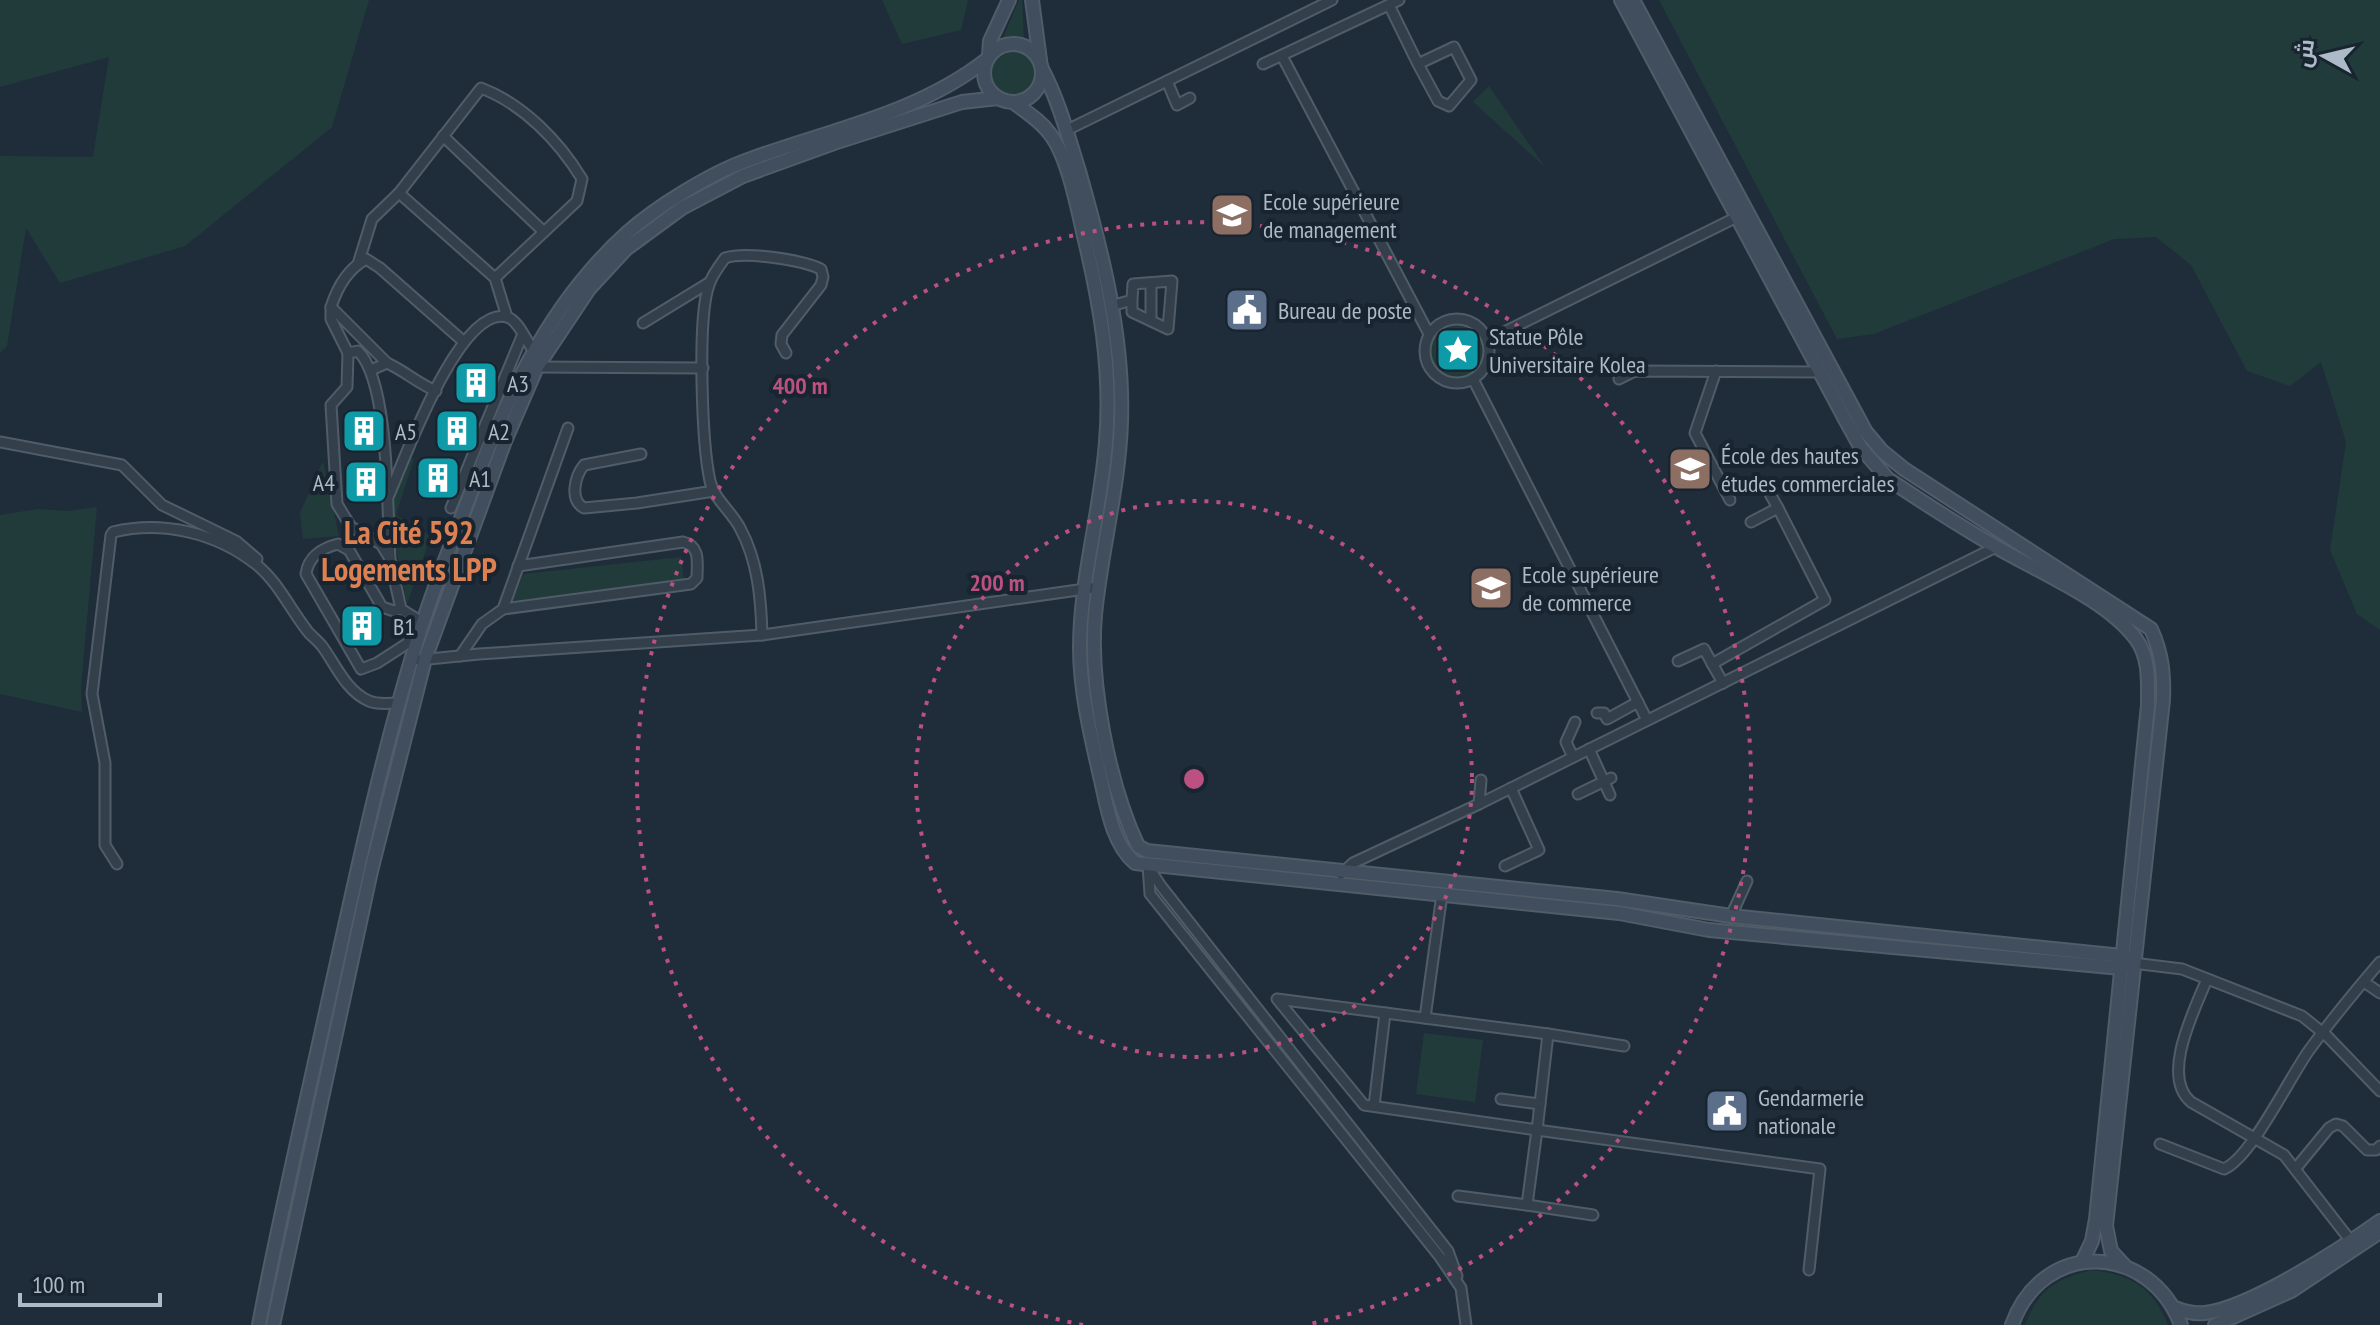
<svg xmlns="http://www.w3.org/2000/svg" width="2380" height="1325" font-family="'PT Sans Narrow',Cairo,sans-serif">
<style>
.green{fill:#213b3b}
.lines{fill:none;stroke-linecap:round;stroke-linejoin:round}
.minor-casing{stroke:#505d68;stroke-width:13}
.secondary-casing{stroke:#505d68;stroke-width:16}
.minor{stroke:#333f4b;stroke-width:9}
.secondary{stroke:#404e5e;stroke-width:12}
.ring{fill:none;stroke:#bb5181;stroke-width:4;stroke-dasharray:4 8}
.labels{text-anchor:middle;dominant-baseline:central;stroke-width:8;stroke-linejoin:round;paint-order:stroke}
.poi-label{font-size:24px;fill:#adbac7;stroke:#18242f;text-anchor:start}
.district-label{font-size:32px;font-weight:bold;fill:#dd8152;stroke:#18242f}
.centre{fill:#bb5181;stroke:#18242f;stroke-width:4}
.ring-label{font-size:24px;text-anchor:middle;font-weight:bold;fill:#bb5181;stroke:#18242f;stroke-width:8;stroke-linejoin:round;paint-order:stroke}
</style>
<rect width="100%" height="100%" fill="#1f2d3a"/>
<g class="green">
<polygon points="0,0 369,0 332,127 185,246 60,283 26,228 7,346 0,353 0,156 93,157 109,57 0,87"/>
<polygon points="882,0 968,0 961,30 902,44"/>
<polygon points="1019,0 1022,0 1024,43 1009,39 1002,40"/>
<polygon points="1659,0 2380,0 2380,630 2357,614 2330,550 2346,442 2321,362 2290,386 2247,371 2191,265 2156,237 2114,239 1874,334 1837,339"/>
<circle cx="1012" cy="72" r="23"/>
<polygon points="1489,86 1545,167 1473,102"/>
<circle cx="1457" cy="351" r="27"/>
<polygon points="410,459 414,459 396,515 431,536 407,604 393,533 392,500"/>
<polygon points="323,461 339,536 303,539 300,513"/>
<polygon points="97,507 81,686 82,712 0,694 0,515 38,509 68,511"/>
<polygon points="681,557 684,580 513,601 523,574"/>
<polygon points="1424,1033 1483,1040 1475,1102 1416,1094"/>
<path d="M2092 1270C2131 1275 2153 1287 2168 1325H2025C2038 1290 2057 1278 2092 1270Z"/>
</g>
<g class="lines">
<g class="minor-casing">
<g id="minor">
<polyline points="1389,5 1416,60 1418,64 1438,101 1449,106 1471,80 1454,47 1418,64"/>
<polyline points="1282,56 1429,334"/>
<polyline points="1263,64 1399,0"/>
<polyline points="1167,81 1177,105 1190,98"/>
<polyline points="1067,130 1332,0"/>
<polyline points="443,136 544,232"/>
<path d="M399 193 481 88C523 104 559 141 582 179L577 201 495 278"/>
<polyline points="358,264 372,219 399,193 495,278 507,317"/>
<polyline points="1151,283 1151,319"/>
<polyline points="1111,306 1132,300 1132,312 1168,329 1172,281 1133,284 1132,300"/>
<path d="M331 307C337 288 348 269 366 259L380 268 464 342"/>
<circle cx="1457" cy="351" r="32"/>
<polyline points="643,323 710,282"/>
<polyline points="1488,340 1737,217"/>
<polyline points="348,353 331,319 331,307 387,363"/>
<polyline points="534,367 703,368"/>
<path d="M371 370 387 363C405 371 417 383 436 391"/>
<polyline points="1716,371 1695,433 1730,500"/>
<polyline points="1473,379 1647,720"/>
<polyline points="1619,379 1635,371 1819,372"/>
<polyline points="0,442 122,465 162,505 236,541 257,559"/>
<path d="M641 454 584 465C575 476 569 500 584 508L637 503 714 491"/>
<path d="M389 495C404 461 459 305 507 317 518 320 526 340 533 350"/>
<polyline points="451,508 522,336"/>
<polyline points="1751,522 1778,508 1769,492"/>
<path d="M390 559C387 513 390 382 358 351L348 353 347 387 331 405 337 504 351 527 381 544 390 559 401 609 423 623"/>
<path d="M401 609 394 611 382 607 349 550 338 544C322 548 308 557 306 574L361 669 377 663 408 643 415 619"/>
<path d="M503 609 691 584 697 578C697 563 701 546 683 542L518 566"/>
<path d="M762 635C761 598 758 561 740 528 732 512 714 499 710 481 702 444 697 318 709 285 712 275 719 266 725 258 746 251 802 260 821 269L823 277 821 285 782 335 781 344 786 353"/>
<polyline points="460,656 482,624 503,609 568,428"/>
<polyline points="419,660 479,654 762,635 1099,587"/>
<polyline points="1678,661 1704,649 1723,683"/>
<polyline points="1712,664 1825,600 1778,508"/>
<polyline points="1597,713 1604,713 1607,719 1638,702"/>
<polyline points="1589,749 1610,795"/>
<polyline points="1573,757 1566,742 1575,722"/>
<polyline points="1578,794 1611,778"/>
<polyline points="1479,804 1481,780"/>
<path d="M117 864 105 845V763L92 694 111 535 113 532C163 520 217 533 257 565 279 583 291 611 309 633 313 637 318 641 322 646 336 665 346 691 369 701 378 705 389 703 399 703"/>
<polyline points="1148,865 1150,894 1440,1257 1461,1288 1466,1325"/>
<polyline points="1505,866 1539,850 1511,788"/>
<polyline points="1149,868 1161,886 1448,1251 1457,1276"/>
<polyline points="1341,874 1353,863 1479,804 1996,547"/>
<polyline points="1731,916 1747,881"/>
<polyline points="2133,963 2182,969 2302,1016 2327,1036 2380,1091"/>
<path d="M2207 979C2195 1009 2160 1076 2191 1102L2284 1155 2350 1240"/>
<polyline points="2364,982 2380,993"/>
<polygon points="1277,999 1548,1034 1537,1130 1364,1105"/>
<polyline points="1425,1018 1442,894"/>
<polyline points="1548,1034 1624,1046"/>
<polyline points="1501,1099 1540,1104"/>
<polyline points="1374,1106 1385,1013"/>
<path d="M2160 1144 2224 1169C2252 1157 2290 1076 2310 1049 2332 1019 2356 990 2380 962"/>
<polyline points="2296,1168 2329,1128 2336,1124 2343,1126 2367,1150 2376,1150 2380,1146"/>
<polyline points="1458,1196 1527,1205"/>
<polyline points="1593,1215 1527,1205 1537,1130 1820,1169 1809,1270"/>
</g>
</g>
<g class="secondary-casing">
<g id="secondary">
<polyline points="1032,0 1040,60"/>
<path d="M1621 0 1846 421 1861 448 1888 479C1924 503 1961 527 1998 548 2041 573 2107 600 2136 639 2150 658 2148 682 2148 705L2096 1219 2092 1241 2082 1262"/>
<path d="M1633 0 1866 432 1882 451 1904 469 2151 629C2162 653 2164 674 2163 700L2106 1226 2111 1251 2124 1265"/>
<circle cx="1013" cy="73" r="29"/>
<polyline points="989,55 990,41 1009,0"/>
<path d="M1042 69C1059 101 1068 136 1079 171 1102 252 1124 337 1121 422 1119 487 1101 551 1095 615 1089 683 1109 785 1138 846L1147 851 1617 899 1731 916 2122 956 2133 963"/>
<path d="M1013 102C1026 112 1041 121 1050 134 1067 155 1077 205 1083 232 1100 302 1112 370 1106 442 1101 510 1080 580 1080 648 1080 691 1091 737 1101 780 1107 807 1112 843 1135 863L1619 913 1709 930 2121 968 2133 963"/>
<path d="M2175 1308C2185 1312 2195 1314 2205 1313 2250 1308 2342 1248 2380 1221"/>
<path d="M259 1325C280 1214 306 1104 330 994 355 881 379 767 412 657 427 606 446 557 465 508 504 405 543 309 627 233 656 207 711 173 748 160 829 130 917 114 986 60"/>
<polyline points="273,1325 371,871 425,659 505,441 537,367 589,289 626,249 682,208 743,176 834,143 962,102 998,98"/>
<path d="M2012 1325C2042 1239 2150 1242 2181 1325"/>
<polyline points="2215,1325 2291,1291 2380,1232"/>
</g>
</g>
<use href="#minor" class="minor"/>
<use href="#secondary" class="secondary"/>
</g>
<g class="ring">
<circle cx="1194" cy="779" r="278"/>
<path d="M1083 1325A557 557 0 1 1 1305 1325"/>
</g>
<defs>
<g id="university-square" transform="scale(2.3)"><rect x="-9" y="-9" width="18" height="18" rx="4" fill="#8d6e63" stroke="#18242f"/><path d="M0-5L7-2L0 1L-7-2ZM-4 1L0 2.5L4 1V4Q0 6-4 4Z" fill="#fff"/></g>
<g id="civic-square" transform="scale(2.3)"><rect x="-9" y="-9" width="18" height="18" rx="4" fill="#5c6f8a" stroke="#18242f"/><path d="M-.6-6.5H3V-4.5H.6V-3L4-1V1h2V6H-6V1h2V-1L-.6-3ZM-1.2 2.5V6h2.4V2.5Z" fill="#fff"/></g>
<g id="sight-square" transform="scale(2.3)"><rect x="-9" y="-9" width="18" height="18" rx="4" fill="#0f9aa8" stroke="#18242f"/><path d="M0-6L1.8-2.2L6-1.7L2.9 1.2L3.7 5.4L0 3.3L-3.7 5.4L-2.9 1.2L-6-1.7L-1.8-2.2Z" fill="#fff"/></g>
<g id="building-square" transform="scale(2.3)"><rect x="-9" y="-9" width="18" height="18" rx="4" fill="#0f9aa8" stroke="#18242f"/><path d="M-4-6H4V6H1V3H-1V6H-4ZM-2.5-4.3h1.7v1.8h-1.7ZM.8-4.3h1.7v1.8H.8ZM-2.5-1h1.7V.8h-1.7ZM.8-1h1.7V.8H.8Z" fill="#fff"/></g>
</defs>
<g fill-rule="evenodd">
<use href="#university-square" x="1232" y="215"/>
<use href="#civic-square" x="1247" y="310"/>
<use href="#sight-square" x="1458" y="350"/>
<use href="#building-square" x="476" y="383"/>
<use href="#building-square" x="364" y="431"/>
<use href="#building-square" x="457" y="431"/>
<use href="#university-square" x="1690" y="469"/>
<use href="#building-square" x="438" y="478"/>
<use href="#building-square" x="366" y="482"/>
<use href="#university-square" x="1491" y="588"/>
<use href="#building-square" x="362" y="626"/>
<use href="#civic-square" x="1727" y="1111"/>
</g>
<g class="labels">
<g class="poi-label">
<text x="1263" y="201">Ecole supérieure<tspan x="1263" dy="28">de management</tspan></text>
<text x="1278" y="310">Bureau de poste</text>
<text x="1489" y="336">Statue Pôle<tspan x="1489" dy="28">Universitaire Kolea</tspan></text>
<text x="507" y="383">A3</text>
<text x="395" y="431">A5</text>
<text x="488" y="431">A2</text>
<text x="1721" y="455">École des hautes<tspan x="1721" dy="28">études commerciales</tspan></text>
<text x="469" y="478">A1</text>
<text x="335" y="482" text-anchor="end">A4</text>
<text x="1522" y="574">Ecole supérieure<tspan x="1522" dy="28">de commerce</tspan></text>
<text x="393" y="626">B1</text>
<text x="1758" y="1097">Gendarmerie<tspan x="1758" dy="28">nationale</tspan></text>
</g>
<g class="district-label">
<text x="409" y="532">La Cité 592<tspan x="409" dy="37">Logements LPP</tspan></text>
</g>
</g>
<circle cx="1194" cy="779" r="12" class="centre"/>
<g class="ring-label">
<text x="800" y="394">400 m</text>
<text x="997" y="591">200 m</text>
</g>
<g transform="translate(2324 56) rotate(278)" stroke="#18242f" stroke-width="6" paint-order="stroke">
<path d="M0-6L14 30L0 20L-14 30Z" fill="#adbac7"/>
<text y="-12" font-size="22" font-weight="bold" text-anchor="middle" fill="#adbac7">ش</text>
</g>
<path d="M20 1293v12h140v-12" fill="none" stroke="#adbac7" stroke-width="4"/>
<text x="32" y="1293" font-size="24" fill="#adbac7" stroke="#18242f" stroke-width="6" paint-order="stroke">100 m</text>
</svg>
